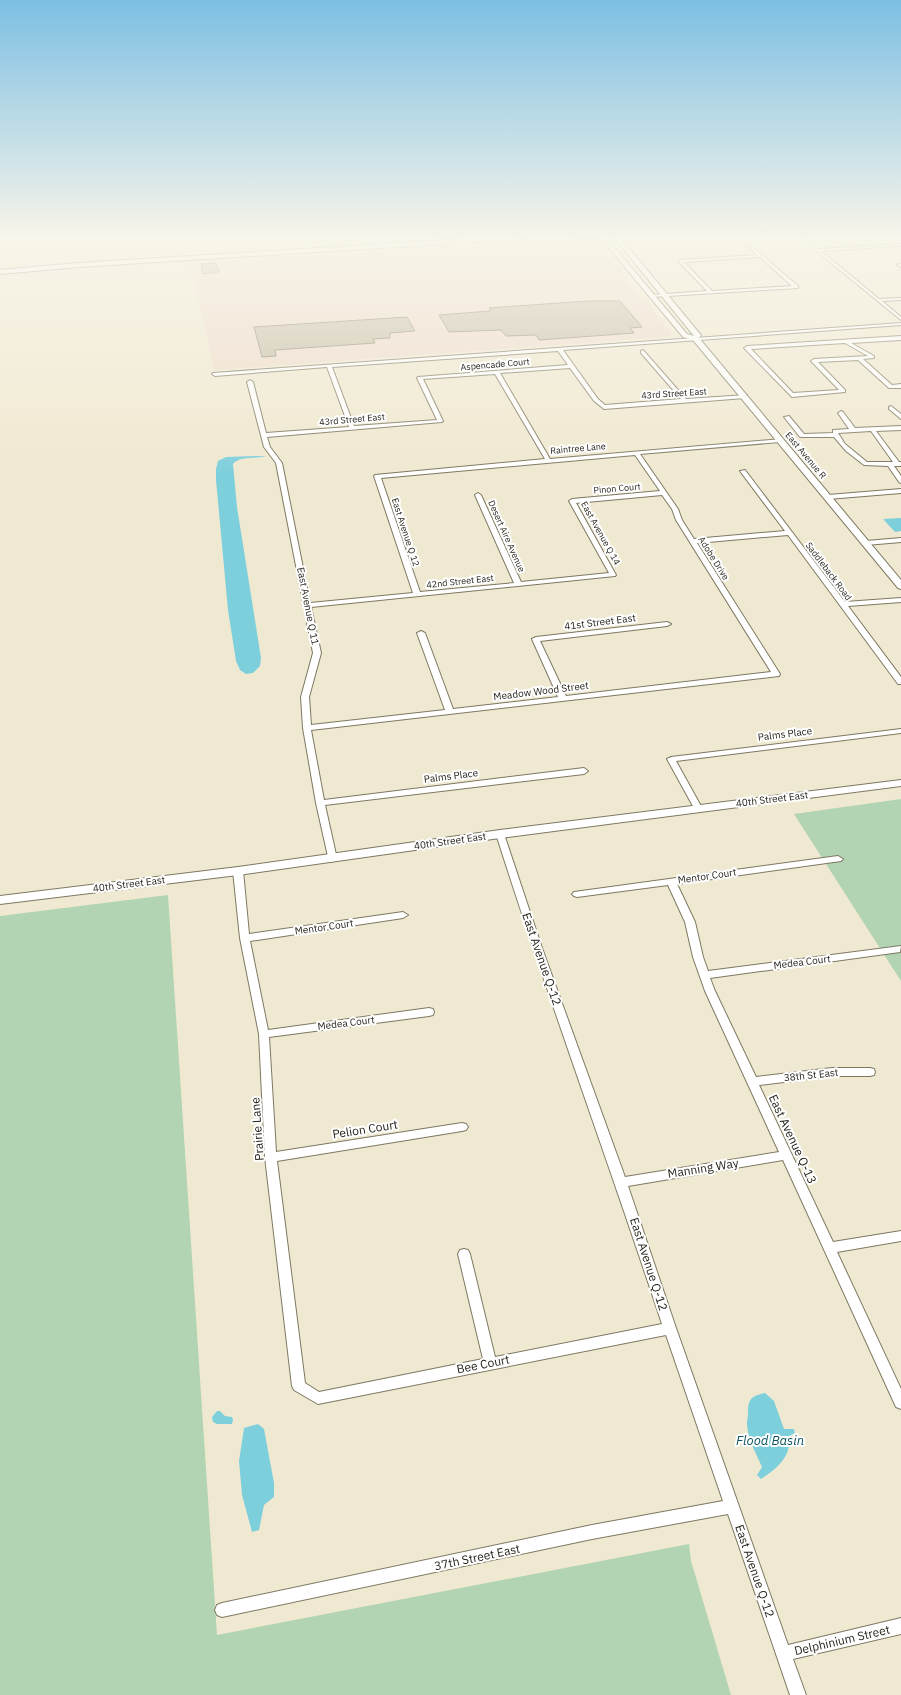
<svg xmlns="http://www.w3.org/2000/svg" width="901" height="1695" font-family="'IBM Plex Sans',sans-serif">
<style>
.commercial{fill:#eedbcb}
.green{fill:#b2d4b2}
.water{fill:#7ecfdc}
.building{fill:#c1b9a2;stroke:#87806a}
.lines{fill:none;stroke-linecap:round;stroke-linejoin:round}
.street-casing{stroke:#7e7862;stroke-width:2}
.secondary-casing{stroke:#7e7862;stroke-width:2}
.highway-casing{stroke:#7e7862;stroke-width:2}
.street{fill:#fff;fill-rule:evenodd}
.secondary{fill:#fff;fill-rule:evenodd}
.highway{fill:#fff;fill-rule:evenodd}
.labels{text-anchor:middle;dominant-baseline:central;stroke-width:4;stroke-linejoin:round;paint-order:stroke}
.far-street-label{font-size:9px;fill:#26241b;stroke:#fff}
.street-label{font-size:10px;fill:#26241b;stroke:#fff}
.near-street-label{font-size:12px;fill:#26241b;stroke:#fff}
.near-water-label{font-size:13px;font-style:italic;fill:#0c555e;stroke:#fff}
</style>
<rect width="100%" height="100%" fill="#f0e9d1"/>
<polygon class="commercial" points="591,237 598,239 601,243 602,247 609,258 614,264 620,266 624,276 643,299 650,302 651,307 672,334 667,337 214,370 200,305 193,283 189,265 204,261 319,254 331,257 353,252 456,246 462,247 478,246 484,243"/>
<g class="green">
<polygon points="901,799 901,981 794,814"/>
<polygon points="168,895 217,1635 689,1544 691,1561 731,1695 0,1695 0,916"/>
</g>
<g class="water">
<path d="M254 456H266C256 459 239 456 233 464L237 507 261 658 260 666 253 673 246 674 240 670 236 661 228 610 216 480V469L218 461 226 457Z"/>
<polygon points="901,518 901,531 895,532 883,519"/>
<path d="M765 1393 774 1401 784 1429H794L795 1433 789 1436C792 1456 777 1469 761 1479L757 1475 762 1467C756 1453 747 1438 747 1423 747 1420 748 1417 748 1414 748 1400 750 1396 765 1393Z"/>
<polygon points="217,1411 220,1411 225,1416 232,1417 233,1420 232,1424 217,1424 213,1422 212,1417"/>
<polygon points="258,1424 264,1429 274,1483 274,1497 264,1505 259,1530 252,1532 242,1495 239,1461 244,1428"/>
</g>
<g class="building">
<polygon points="216,263 219,272 203,274 201,264"/>
<polygon points="589,301 620,301 642,327 630,328 634,333 539,340 536,335 506,336 501,330 449,332 439,315 490,311 491,310 489,308 516,306"/>
<polygon points="407,317 415,331 390,333 390,338 373,339 375,343 275,350 276,356 262,357 254,327"/>
</g>
<g class="lines">
<g class="street-casing">
<g id="street">
<polygon points="798,236 802,236 818,249 901,244 901,246 821,251 879,299 901,298 901,300 882,301 901,317 901,320"/>
<path d="M751 246 798 286V288L652 297 650 296 652 295 707 291 679 262V260L757 255 749 247ZM760 257 792 286 712 291 684 262Z"/>
<polygon points="899,264 901,264 901,267 897,265"/>
<path d="M901 323V325L563 350 598 399 605 405 681 399 641 353V351L643 350 686 399 747 395V397L745 398 604 409 594 401 570 368 500 373 550 459 782 439V441L780 442 640 454 678 509 682 520 694 539 785 531 740 471 745 470 845 602 901 598V602L848 606 901 677V684H898L788 535 697 543 780 674 779 676 311 730 324 800 584 768 588 771 584 774 325 805 337 859 332 862 329 861 316 803 303 728 301 697 313 653 276 463 264 447 247 382 250 380 253 382 266 433 349 427 327 367 215 376 212 374 213 373ZM558 351 568 365 418 377 417 378 437 420 354 426 332 367ZM495 374 545 459 375 475 374 476 413 593 310 603 282 463 270 447 267 437 442 422 443 421 423 379ZM635 455 660 491 572 499 569 501 609 573 521 582 481 495 478 493 475 495 514 583 420 592 381 478ZM662 495 672 509 676 520 771 672 566 696 540 641 667 626 671 624 667 622 536 637 532 639 558 697 453 709 425 633 421 631 417 633 445 710 311 725 309 697 321 653 311 607 615 576 616 575 576 503Z"/>
<path d="M901 336V340L851 343 874 356V358L863 359 892 385 901 384V388H889L858 360 818 362 845 390V392L792 397 744 348 747 346ZM845 343 868 356 814 359 811 361 839 390 793 393 751 349Z"/>
<polygon points="891,406 901,414 901,419 889,409 889,407"/>
<path d="M841 411 843 412 855 428 901 426V430L876 431 899 462H901V466H894L901 476V483L899 482 888 466 864 465 846 451 834 437H800L784 417 789 416 804 434 833 433V430L849 429 838 413ZM871 431 893 462H867L845 444 838 433Z"/>
<polygon points="901,489 901,493 828,499 825,497 828,495"/>
<polygon points="901,538 901,542 866,545 863,543 866,541"/>
<polygon points="901,729 901,733 676,761 702,808 698,811 694,808 667,759 671,757"/>
<path d="M500 831 504 834 542 948 625 1177 779 1152 705 991 693 957 685 922 668 885 577 897 574 896 572 894 574 892 838 856 843 859 841 861 677 884 695 922 703 957 708 971 901 946 900 952 710 978 715 991 756 1077 832 1068H870L874 1069 875 1072 874 1075 870 1076H832L759 1085 833 1242 901 1231V1241L837 1252 901 1389V1409L896 1407 783 1160 628 1186 676 1328 788 1645 901 1618V1634L793 1659 806 1695H790L728 1514 592 1539 222 1617 217 1615 215 1610 217 1605 222 1603 592 1525 723 1501 666 1335 318 1404 294 1390 292 1386 265 1157 259 1034 240 938 233 871 238 868 243 871 249 934 403 912 408 915 403 918 250 941 268 1030 429 1008 433 1009 434 1012 433 1015 429 1016 269 1037 276 1152 462 1123 466 1124 468 1127 466 1130 462 1131 277 1161 305 1383 319 1392 483 1359 458 1254 460 1250 464 1249 468 1250 470 1254 495 1357 662 1324C608 1160 548 998 496 834Z"/>
</g>
</g>
<g class="secondary-casing">
<g id="secondary">
<polygon points="599,236 605,236 687,334 694,336 613,236 619,236 700,334 701,335 699,338 901,580 901,589 898,588 693,340 683,337"/>
<polygon points="901,780 901,786 500,838 238,875 0,904 0,896 238,867 500,830"/>
</g>
</g>
<g class="highway-casing">
<polygon id="highway" points="509,236 605,236 601,238 538,241 524,239 79,267 0,274 0,270 79,263"/>
</g>
<use href="#street" class="street"/>
<use href="#secondary" class="secondary"/>
<use href="#highway" class="highway"/>
</g>
<linearGradient id="sky" x2="0" y2="1"><stop stop-color="#7dbfe3"/><stop offset="0.5" stop-color="#f8f5ea"/><stop offset="1" stop-color="#f8f5ea" stop-opacity="0"/></linearGradient>
<rect width="901" height="473" fill="url(#sky)"/>
<g class="labels">
<g class="far-street-label">
<text transform="translate(495 364) rotate(-5)">Aspencade Court</text>
<text transform="translate(674 393) rotate(-4)">43rd Street East</text>
<text transform="translate(352 419) rotate(-5)">43rd Street East</text>
<text transform="translate(578 448) rotate(-5)">Raintree Lane</text>
<text transform="translate(806 455) rotate(50)">East Avenue R</text>
<text transform="translate(617 488) rotate(-5)">Pinon Court</text>
<text transform="translate(406 532) rotate(72)">East Avenue Q 12</text>
<text transform="translate(601 533) rotate(61)">East Avenue Q 14</text>
<text transform="translate(507 536) rotate(66)">Desert Aire Avenue</text>
<text transform="translate(714 558) rotate(58)">Adobe Drive</text>
<text transform="translate(829 571) rotate(53)">Saddleback Road</text>
<text transform="translate(460 581) rotate(-6)">42nd Street East</text>
</g>
<g class="street-label">
<text transform="translate(308 606) rotate(79)">East Avenue Q 11</text>
<text transform="translate(600 622) rotate(-7)">41st Street East</text>
<text transform="translate(541 691) rotate(-7)">Meadow Wood Street</text>
<text transform="translate(785 734) rotate(-7)">Palms Place</text>
<text transform="translate(451 776) rotate(-7)">Palms Place</text>
<text transform="translate(772 799) rotate(-7)">40th Street East</text>
<text transform="translate(450 841) rotate(-8)">40th Street East</text>
<text transform="translate(707 876) rotate(-8)">Mentor Court</text>
<text transform="translate(129 884) rotate(-7)">40th Street East</text>
<text transform="translate(324 927) rotate(-8)">Mentor Court</text>
<text transform="translate(802 962) rotate(-7)">Medea Court</text>
<text transform="translate(346 1023) rotate(-7)">Medea Court</text>
<text transform="translate(811 1075) rotate(-6)">38th St East</text>
</g>
<g class="near-street-label">
<text transform="translate(542 959) rotate(71)">East Avenue Q-12</text>
<text transform="translate(257 1129) rotate(-94)">Prairie Lane</text>
<text transform="translate(365 1129) rotate(-9)">Pelion Court</text>
<text transform="translate(793 1139) rotate(65)">East Avenue Q-13</text>
<text transform="translate(703 1168) rotate(-9)">Manning Way</text>
<text transform="translate(649 1264) rotate(72)">East Avenue Q-12</text>
<text transform="translate(483 1364) rotate(-11)">Bee Court</text>
<text transform="translate(477 1557) rotate(-12)">37th Street East</text>
<text transform="translate(755 1571) rotate(71)">East Avenue Q-12</text>
<text transform="translate(842 1640) rotate(-13)">Delphinium Street</text>
</g>
<g class="near-water-label">
<text x="770" y="1440">Flood Basin</text>
</g>
</g>
</svg>
